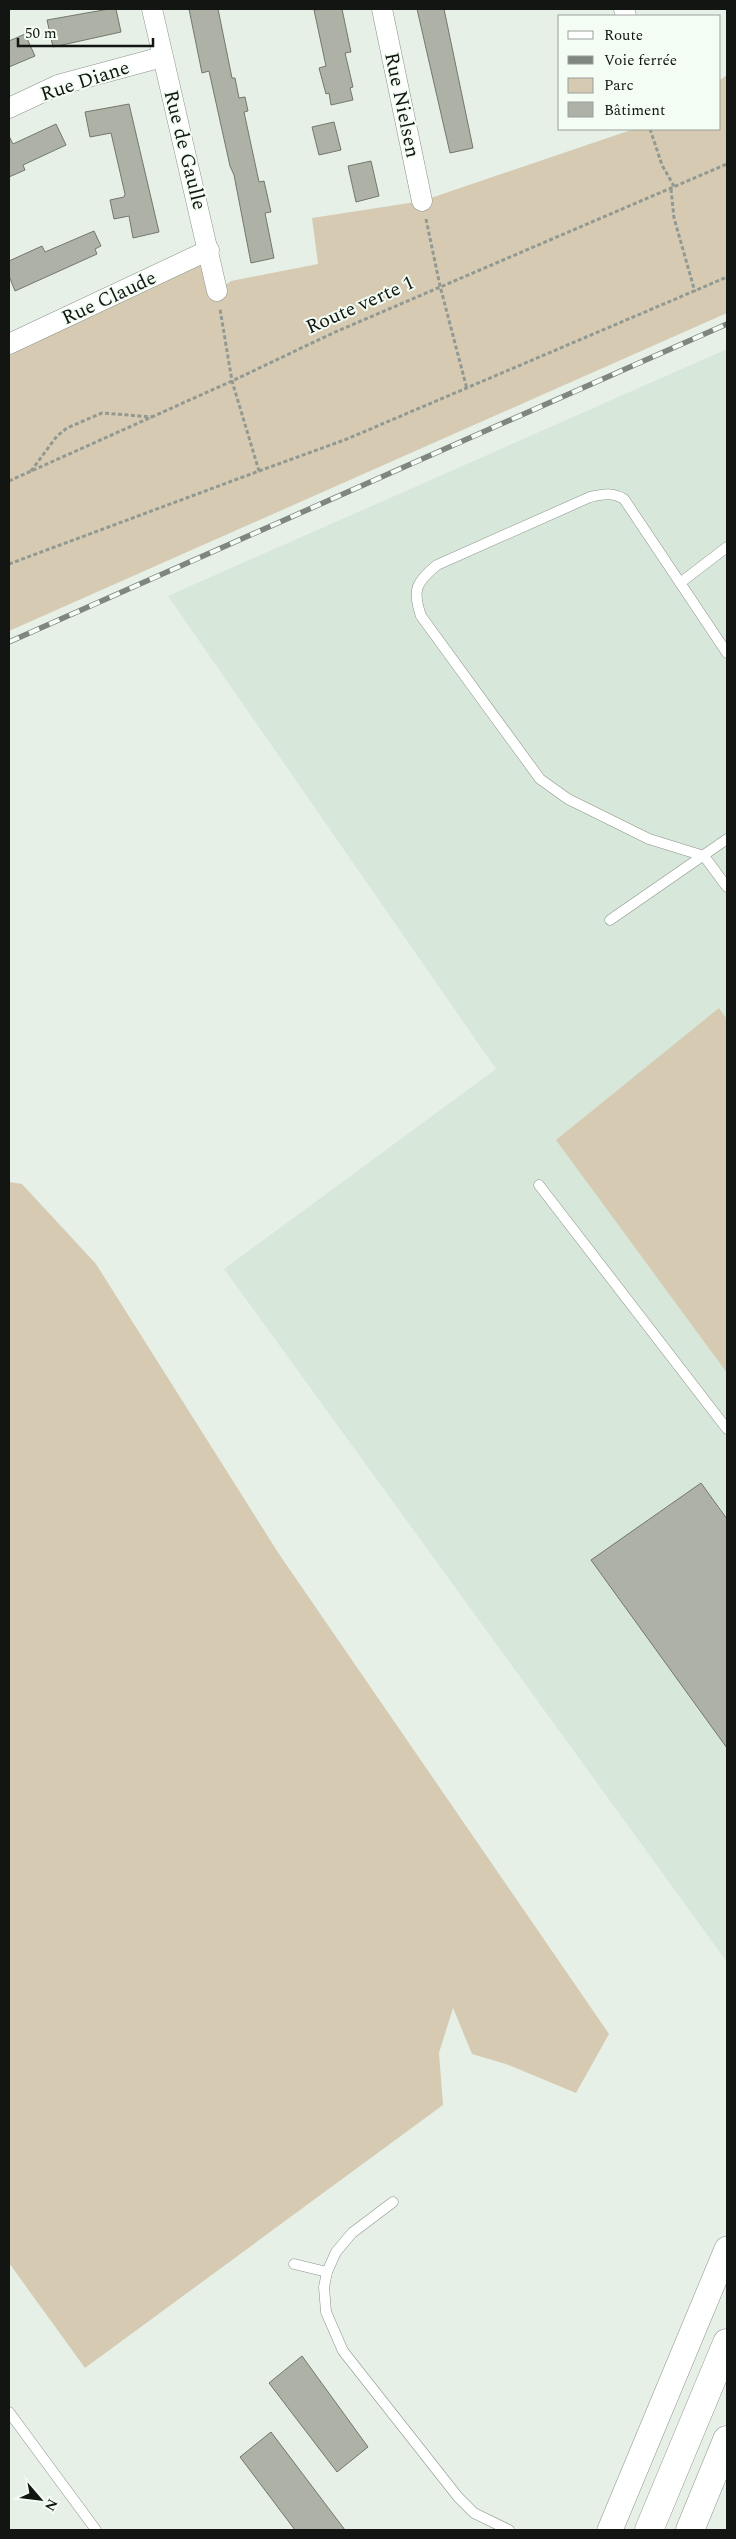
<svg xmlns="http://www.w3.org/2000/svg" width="736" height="2539" font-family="Spectral,serif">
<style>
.built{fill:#d7e7d9}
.green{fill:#d6cbb2}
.building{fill:#aeb1a5;stroke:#74776c}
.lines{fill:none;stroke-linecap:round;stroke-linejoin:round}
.service-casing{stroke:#8b948c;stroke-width:11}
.minor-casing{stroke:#8b948c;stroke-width:21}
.tertiary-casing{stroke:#8b948c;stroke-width:26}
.motorway-casing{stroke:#8b948c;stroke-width:29}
.path{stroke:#929992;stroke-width:3;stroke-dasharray:4 2.5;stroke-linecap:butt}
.service{stroke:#fff;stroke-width:10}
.minor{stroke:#fff;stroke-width:20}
.tertiary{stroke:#fff;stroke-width:25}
.motorway{stroke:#fff;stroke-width:28}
.rail-casing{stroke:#7f8680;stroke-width:5.5}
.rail{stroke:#f3fdf4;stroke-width:4;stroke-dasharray:11;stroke-linecap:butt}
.labels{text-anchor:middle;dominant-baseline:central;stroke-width:4;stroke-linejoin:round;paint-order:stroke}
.street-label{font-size:20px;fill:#121512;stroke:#f3fdf4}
</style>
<rect width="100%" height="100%" fill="#e6f0e7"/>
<polygon class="built" points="727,349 727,1019 720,1008 557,1140 727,1373 727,1962 224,1269 496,1069 168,596"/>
<g class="green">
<polygon points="727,75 727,313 9,631 9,344 209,250 217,291 231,281 318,264 312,218 422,201 634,129 720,129 720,80"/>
<polygon points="719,1008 727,1019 727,1373 556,1140"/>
<polygon points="9,1182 22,1184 96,1264 279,1554 609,2034 576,2093 506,2064 472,2054 453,2008 439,2053 443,2105 85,2368 9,2263"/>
</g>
<g class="building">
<polygon points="109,9 116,9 121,32 53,47 47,20"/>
<polygon points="189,9 218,9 232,78 235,78 239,98 245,97 248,111 244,112 259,182 264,181 271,212 265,213 274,258 251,263 234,175 230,166 209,71 202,73"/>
<polygon points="322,9 342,9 351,52 345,53 353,87 350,88 353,100 331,105 329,93 326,94 319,68 326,66 314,10"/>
<polygon points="417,9 444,9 473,148 450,153"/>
<polygon points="25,34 35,56 9,67 9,41"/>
<polygon points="129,104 159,232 133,238 129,216 114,219 110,200 124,197 125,194 111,133 90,137 85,112"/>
<polygon points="334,122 341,150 319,155 312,127"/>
<polygon points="56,124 66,145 23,165 25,170 9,177 9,136 13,144"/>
<polygon points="371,161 379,196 356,202 348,166"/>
<polygon points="94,231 101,246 95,249 97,254 15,291 9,276 9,261 42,246 45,252"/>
<polygon points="701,1483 727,1519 727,1748 591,1560"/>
<polygon points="302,2356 368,2447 337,2472 269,2383"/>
<polygon points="271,2432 345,2530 295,2530 240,2457"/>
</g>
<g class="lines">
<g class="service-casing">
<g id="service">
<polyline points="680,583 727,547"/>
<path d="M727 653 624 499C612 492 604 494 590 497L437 565C416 582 412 590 421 616L540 779 568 799 649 839 704 856 727 887"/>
<polyline points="610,920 727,839"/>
<polyline points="539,1185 727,1429"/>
<polyline points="393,2202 352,2233 336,2252 327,2272 324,2287 326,2312 343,2351 458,2497 474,2513 509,2530"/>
<polyline points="294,2264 327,2272"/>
<polyline points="9,2412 96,2530"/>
</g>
</g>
<g class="minor-casing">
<g id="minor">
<polyline points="152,9 217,291"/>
<polyline points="382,9 422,201"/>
<polyline points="624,9 626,16"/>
<polyline points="9,108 58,85 162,57"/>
<polyline points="9,344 209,250"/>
</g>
</g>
<g class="tertiary-casing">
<polyline id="tertiary" points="610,2530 727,2249"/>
</g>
<g class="motorway-casing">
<g id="motorway">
<polyline points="649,2530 727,2343"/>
<polyline points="690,2530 727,2440"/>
</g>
</g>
<g class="path">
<polyline points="650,129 662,165 675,188"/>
<polyline points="671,189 674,218 695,292"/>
<polyline points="426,219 440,286 467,389"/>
<polyline points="31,471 57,436 67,428 102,413 152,417"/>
<polyline points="259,471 347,439 727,277"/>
<polyline points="9,481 232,381 333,333 727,164"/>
<polyline points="9,564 259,471 232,381 220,309"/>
</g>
<use href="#service" class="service"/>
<use href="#minor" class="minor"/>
<use href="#tertiary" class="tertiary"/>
<use href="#motorway" class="motorway"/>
<g class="rail-casing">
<polyline id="rail" points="9,642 727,324"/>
</g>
<use href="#rail" class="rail"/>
</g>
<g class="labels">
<g class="street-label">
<text transform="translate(85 81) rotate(-18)">Rue Diane</text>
<text transform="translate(402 105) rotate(78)">Rue Nielsen</text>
<text transform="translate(185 150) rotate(76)">Rue de Gaulle</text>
<text transform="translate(109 298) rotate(-25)">Rue Claude</text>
<text transform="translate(360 305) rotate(-24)">Route verte 1</text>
</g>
</g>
<rect width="736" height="2539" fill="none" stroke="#121512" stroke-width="20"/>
<rect x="558" y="15" width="162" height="115" fill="#f3fdf4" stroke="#99a09a"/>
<rect x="568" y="31" width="25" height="8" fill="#ffffff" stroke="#99a09a"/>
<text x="604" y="40" font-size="15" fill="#121512">Route</text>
<rect x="568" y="56" width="25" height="8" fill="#7f8680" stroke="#99a09a"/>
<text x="604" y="65" font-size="15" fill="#121512">Voie ferrée</text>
<rect x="568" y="78" width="25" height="15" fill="#d6cbb2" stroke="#99a09a"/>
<text x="604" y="90" font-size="15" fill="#121512">Parc</text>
<rect x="568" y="102" width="25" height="15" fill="#aeb1a5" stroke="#99a09a"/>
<text x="604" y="115" font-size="15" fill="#121512">Bâtiment</text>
<g transform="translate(40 2499) rotate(118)" stroke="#f3fdf4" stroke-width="4" paint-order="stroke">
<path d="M0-4L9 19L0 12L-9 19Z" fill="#121512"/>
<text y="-8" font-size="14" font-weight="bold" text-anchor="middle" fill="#121512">N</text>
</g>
<path d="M18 38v8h135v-8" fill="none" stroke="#121512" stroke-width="2.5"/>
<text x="25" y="38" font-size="15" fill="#121512" stroke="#f3fdf4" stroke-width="4" paint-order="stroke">50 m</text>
</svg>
